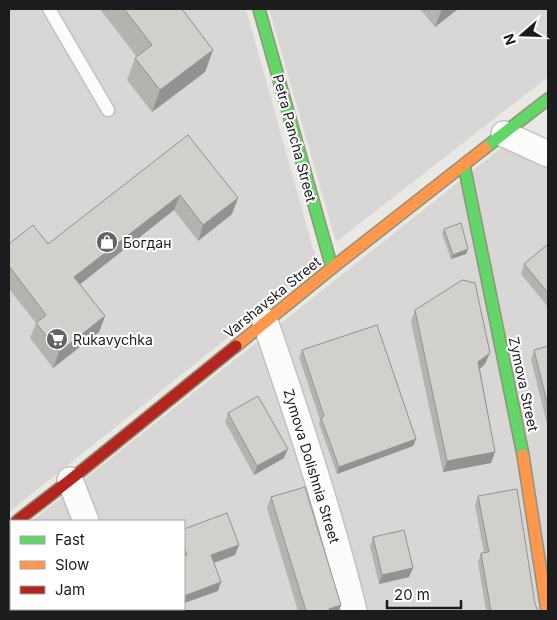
<svg xmlns="http://www.w3.org/2000/svg" width="557" height="620" font-family="Inter,sans-serif">
<style>
.residential{fill:#d9d7d5}
.lines{fill:none;stroke-linecap:round;stroke-linejoin:round}
.lane-casing{stroke:#c3c2c0;stroke-width:15}
.street-casing{stroke:#c3c2c0;stroke-width:28}
.fast-casing{stroke:#91937c;stroke-width:14}
.slow-casing{stroke:#91937c;stroke-width:14}
.jam-casing{stroke:#91937c;stroke-width:14}
.lane{stroke:#fcfcfb;stroke-width:12}
.street{stroke:#fcfcfb;stroke-width:25}
.fast{stroke:#63d668;stroke-width:11}
.slow{stroke:#ff974d;stroke-width:11}
.jam{stroke:#b3261e;stroke-width:11}
.wall{fill:#b5b3b0}
.shaded-wall{fill:#939290}
.building{fill:#d2d0cd;stroke:#939290}
.labels{text-anchor:middle;dominant-baseline:central;stroke-width:4;stroke-linejoin:round;paint-order:stroke}
.street-label{font-size:14px;fill:#1c1c1c;stroke:#fff}
.poi-label{font-size:14px;fill:#1c1c1c;stroke:#fff;text-anchor:start}
</style>
<rect width="100%" height="100%" fill="#eae8e4"/>
<g class="residential">
<polygon points="9,9 246,9 318,266 9,512"/>
<polygon points="269,9 548,9 548,77 336,242"/>
<polygon points="505,145 548,166 548,611 9,611 9,540 11,538 11,609 184,609 184,521 32,521"/>
</g>
<g class="lines">
<g class="lane-casing">
<polyline id="lane" points="49,9 108,110"/>
</g>
<g class="street-casing">
<g id="street">
<polyline points="504,134 548,154"/>
<path d="M265 321C298 417 330 513 354 611"/>
<polyline points="70,480 86,521"/>
<polyline points="114,609 114,611"/>
</g>
</g>
<g class="fast-casing">
<g id="fast">
<polyline points="259,9 332,268"/>
<polyline points="485,148 548,99"/>
<polyline points="464,165 523,455"/>
</g>
</g>
<g class="slow-casing">
<g id="slow">
<polyline points="236,346 332,268 485,148"/>
<polyline points="523,455 547,611"/>
</g>
</g>
<g class="jam-casing">
<polyline id="jam" points="17,521 70,480 236,346"/>
</g>
<use href="#lane" class="lane"/>
<use href="#street" class="street"/>
<use href="#fast" class="fast"/>
<use href="#slow" class="slow"/>
<use href="#jam" class="jam"/>
</g>
<g class="wall">
<polygon points="100,9 182,9 213,50 205,72 152,112 127,80 135,58 137,57"/>
<polygon points="420,9 458,9 435,27"/>
<polygon points="188,135 232,214 198,241 174,210 80,284 105,316 99,332 53,368 30,338 36,323 9,289 9,244 48,244"/>
<polygon points="444,229 468,249 466,254 451,259 442,234"/>
<polygon points="548,244 548,307 521,274 524,264"/>
<polygon points="415,310 485,364 480,369 495,452 491,463 443,472 411,322"/>
<polygon points="548,346 548,428 531,359 534,350"/>
<polygon points="302,350 416,439 413,446 337,474 319,424 320,420 299,357"/>
<polygon points="228,413 284,458 254,475 225,422"/>
<polygon points="478,496 535,604 538,611 486,611 478,562 481,553 484,553 475,505"/>
<polygon points="271,497 339,611 298,611 267,508"/>
<polygon points="184,529 235,555 214,562 218,591 184,603"/>
<polygon points="373,537 409,577 379,584 370,546"/>
<polygon points="11,558 11,568 10,562"/>
<polygon points="22,609 88,609 89,611 23,611"/>
<polygon points="141,609 175,609 165,611 141,611"/>
</g>
<g class="shaded-wall">
<polygon points="442,9 458,9 435,27"/>
<polygon points="213,50 205,72 152,112 160,90"/>
<polygon points="180,195 174,210 69,293 74,277"/>
<polygon points="238,198 232,214 198,241 203,225"/>
<polygon points="468,249 466,254 451,259 453,255"/>
<polygon points="105,316 99,332 53,368 59,352"/>
<polygon points="490,353 485,364 474,374 478,362"/>
<polygon points="416,439 413,446 337,474 339,467"/>
<polygon points="288,449 284,458 254,475 257,466"/>
<polygon points="495,452 491,463 443,472 447,461"/>
<polygon points="239,545 235,555 208,565 211,555"/>
<polygon points="413,568 409,577 379,584 382,575"/>
<polygon points="221,582 218,591 184,603 184,596"/>
<polygon points="341,605 339,611 328,611 329,609"/>
<polygon points="146,609 175,609 165,611 145,611"/>
</g>
<g class="building">
<polygon points="124,9 182,9 213,50 160,90 135,58 152,45"/>
<polygon points="188,135 238,198 203,225 180,195 74,277 105,316 59,352 36,323 46,315 9,266 9,244 33,225 48,244"/>
<polygon points="461,223 468,249 453,255 444,229"/>
<polygon points="548,244 548,293 524,264"/>
<polygon points="462,280 475,283 490,353 478,362 495,452 447,461 415,310"/>
<polygon points="377,325 416,439 339,467 321,418 324,416 302,350"/>
<polygon points="548,346 548,406 534,350"/>
<polygon points="258,396 288,449 257,466 228,413"/>
<polygon points="305,487 341,605 329,609 329,611 306,611 271,497"/>
<polygon points="517,489 535,604 538,611 491,611 481,553 489,552 478,496"/>
<polygon points="227,513 239,545 211,555 221,582 184,596 184,556 187,555 184,548 184,529"/>
<polygon points="404,530 413,568 382,575 373,537"/>
<polygon points="34,609 88,609 89,611 35,611"/>
</g>
<defs>
<g id="shop-disc" transform="scale(1.125)"><circle r="9.5" fill="#646362" stroke="#fff"/><path d="M-5-2.5h2.3a2.7 3.5 0 0 1 5.4 0H5L5.5 6h-11ZM-1.5-2.5h3a1.5 2.3 0 0 0-3 0Z" fill="#fff"/></g>
<g id="supermarket-disc" transform="scale(1.125)"><circle r="9.5" fill="#646362" stroke="#fff"/><path d="M-6-5.5h2.5l.6 2H6L4.5 2H-2.5L-4.4-4H-6ZM-1.5 3.2a1.3 1.3 0 1 0 .1 0ZM3 3.2a1.3 1.3 0 1 0 .1 0Z" fill="#fff"/></g>
</defs>
<g fill-rule="evenodd">
<use href="#shop-disc" x="107" y="242"/>
<use href="#supermarket-disc" x="57" y="339"/>
</g>
<g class="labels">
<g class="street-label">
<text transform="translate(295 138) rotate(75)">Petra Pancha Street</text>
<text transform="translate(272 297) rotate(-39)">Varshavska Street</text>
<text transform="translate(524 384) rotate(78)">Zymova Street</text>
<text transform="translate(312 466) rotate(73)">Zymova Dolishnia Street</text>
</g>
<g class="poi-label">
<text x="123" y="242">Богдан</text>
<text x="73" y="339">Rukavychka</text>
</g>
</g>
<rect width="557" height="620" fill="none" stroke="#1c1c1c" stroke-width="20"/>
<rect x="10" y="520" width="175" height="90" fill="#ffffff" stroke="#a4a4a4"/>
<rect x="20" y="536" width="25" height="8" fill="#63d668" stroke="#a4a4a4"/>
<text x="55" y="545" font-size="15" fill="#1c1c1c">Fast</text>
<rect x="20" y="561" width="25" height="8" fill="#ff974d" stroke="#a4a4a4"/>
<text x="55" y="570" font-size="15" fill="#1c1c1c">Slow</text>
<rect x="20" y="586" width="25" height="8" fill="#b3261e" stroke="#a4a4a4"/>
<text x="55" y="595" font-size="15" fill="#1c1c1c">Jam</text>
<g transform="translate(522 35) rotate(250)" stroke="#ffffff" stroke-width="4" paint-order="stroke">
<path d="M0-4L9 19L0 12L-9 19Z" fill="#1c1c1c"/>
<text y="-8" font-size="14" font-weight="bold" text-anchor="middle" fill="#1c1c1c">N</text>
</g>
<path d="M387 600v8h74v-8" fill="none" stroke="#1c1c1c" stroke-width="2.5"/>
<text x="394" y="600" font-size="15" fill="#1c1c1c" stroke="#ffffff" stroke-width="4" paint-order="stroke">20 m</text>
</svg>
